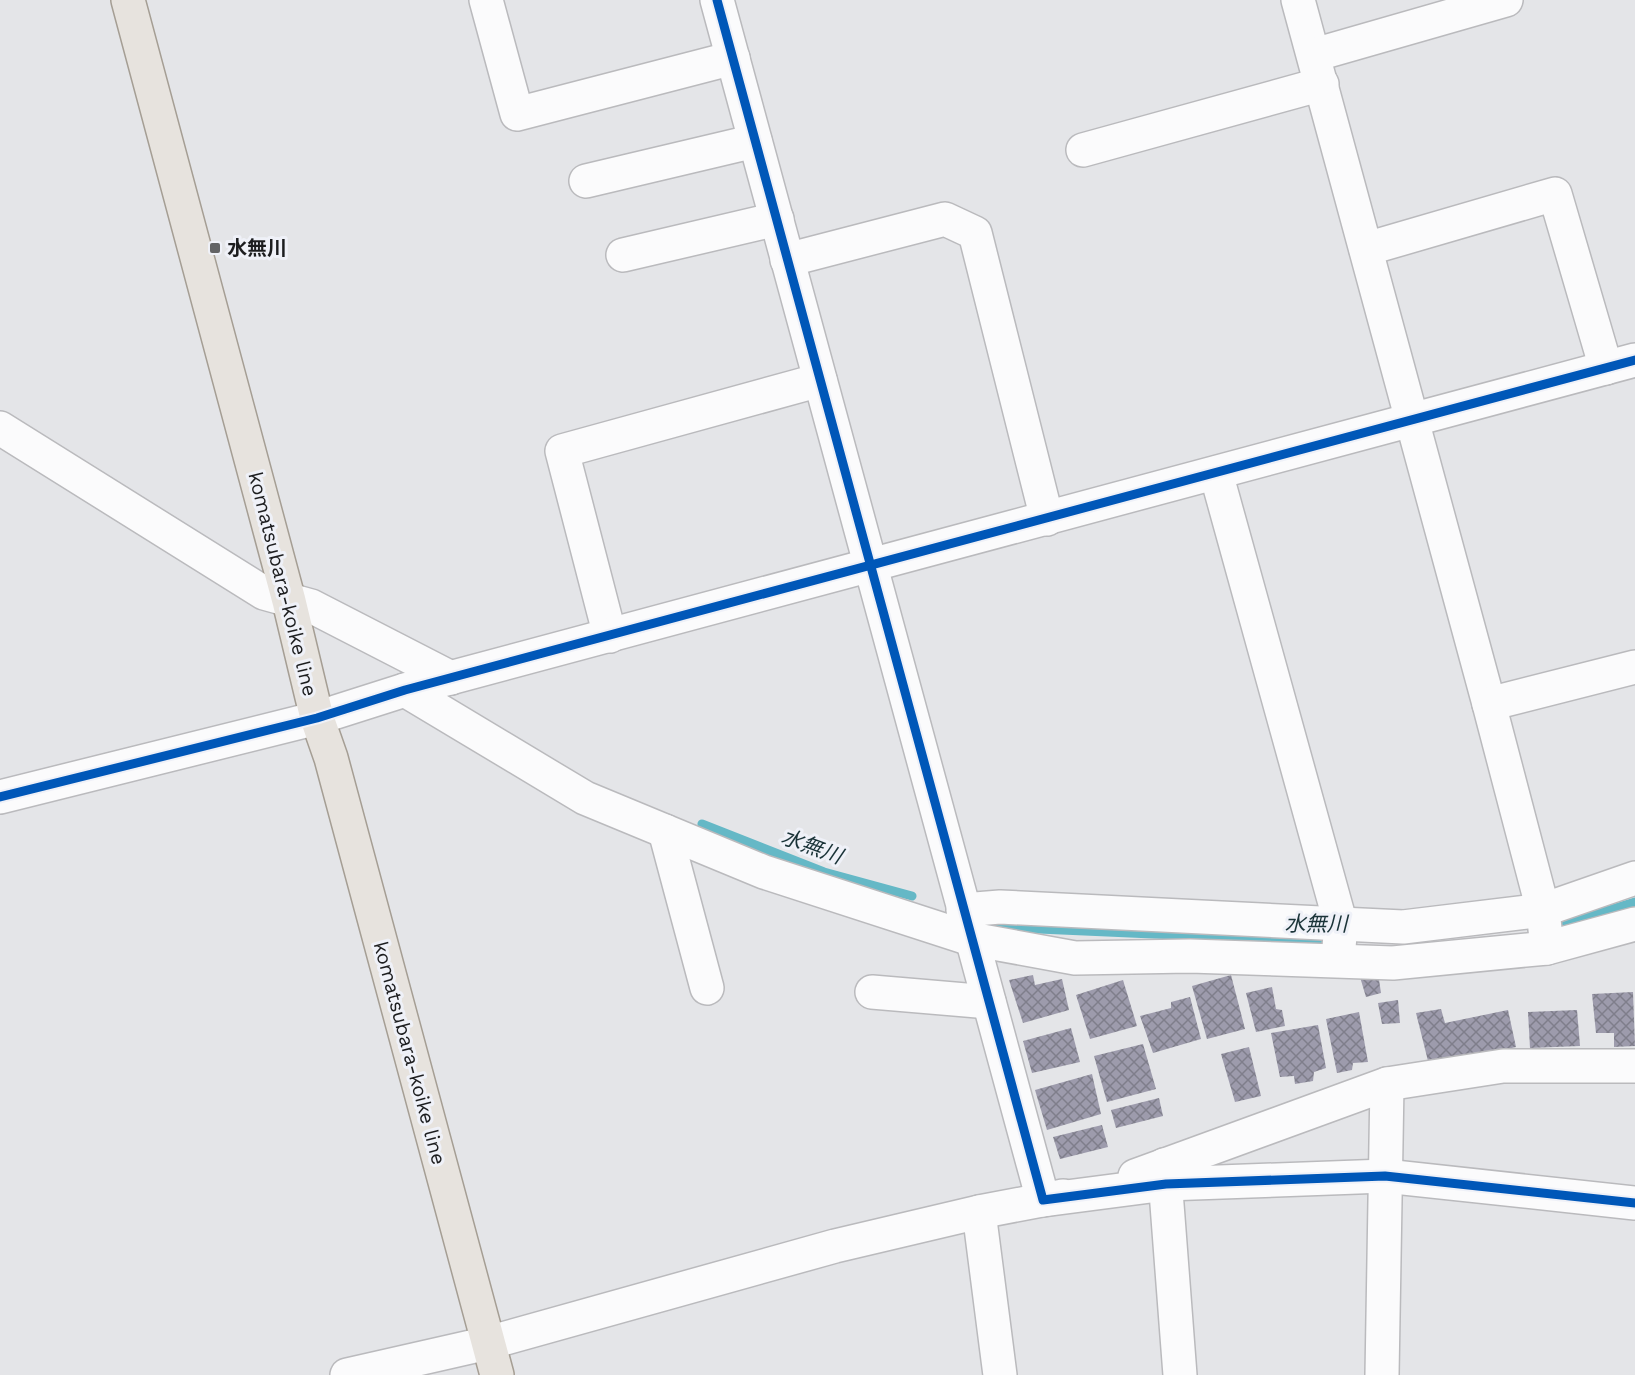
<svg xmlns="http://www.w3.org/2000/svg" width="1635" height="1375" font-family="'Work Sans','Noto Sans JP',sans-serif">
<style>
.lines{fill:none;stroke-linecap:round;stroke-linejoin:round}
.stream{stroke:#65b8c6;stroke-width:9}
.building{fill:url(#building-cross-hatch)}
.minor-casing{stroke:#bababd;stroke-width:36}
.major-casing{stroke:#a59e94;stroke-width:36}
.minor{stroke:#fbfbfc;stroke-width:33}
.major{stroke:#e7e3de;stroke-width:33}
.cycleway-casing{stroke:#eff1f8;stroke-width:13}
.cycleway{stroke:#0057b8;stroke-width:9}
.poi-dot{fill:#626365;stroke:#eff1f8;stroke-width:2}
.labels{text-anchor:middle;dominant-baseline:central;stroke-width:6;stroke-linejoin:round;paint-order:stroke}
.poi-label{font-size:20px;font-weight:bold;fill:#1c1d1f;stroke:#eff1f8;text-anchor:start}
.street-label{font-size:20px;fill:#1c1d1f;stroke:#eff1f8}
.water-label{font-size:21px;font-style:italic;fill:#1a3338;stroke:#eff1f8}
</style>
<defs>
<pattern id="building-cross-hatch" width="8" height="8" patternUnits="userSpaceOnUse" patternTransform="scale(1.5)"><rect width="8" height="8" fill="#9d9bac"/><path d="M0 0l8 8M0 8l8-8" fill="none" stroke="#7f7e8b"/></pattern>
</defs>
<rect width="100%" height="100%" fill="#e4e5e8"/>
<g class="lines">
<g class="stream">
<polyline points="702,824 824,872 912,896"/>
<polyline points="1549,923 1583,918 1635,902"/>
<polyline points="993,927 1333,942"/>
</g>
</g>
<g class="building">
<polygon points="1378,973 1381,993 1366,997 1360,977"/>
<polygon points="1033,975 1035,985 1062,979 1069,1010 1023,1023 1009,980"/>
<polygon points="1231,975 1245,1029 1207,1039 1192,986"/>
<polygon points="1123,980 1137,1026 1090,1039 1076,995"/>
<polygon points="1272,987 1276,1009 1282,1010 1285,1026 1256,1032 1246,993"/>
<polygon points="1633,992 1635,1046 1614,1047 1614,1033 1596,1033 1592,994"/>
<polygon points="1190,997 1201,1039 1153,1053 1140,1016 1171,1008 1171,1002"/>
<polygon points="1398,1000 1400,1023 1382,1024 1378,1003"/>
<polygon points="1441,1009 1445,1023 1508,1010 1516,1047 1459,1060 1459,1055 1428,1061 1416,1013"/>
<polygon points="1577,1010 1580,1046 1530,1048 1528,1012"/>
<polygon points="1359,1012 1368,1062 1353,1063 1352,1070 1337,1073 1326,1019"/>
<polygon points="1318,1025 1326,1068 1314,1072 1313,1081 1295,1084 1294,1076 1280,1077 1271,1033"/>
<polygon points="1071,1028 1080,1062 1032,1073 1023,1041"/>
<polygon points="1143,1044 1156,1089 1107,1102 1094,1056"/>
<polygon points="1249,1047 1261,1096 1235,1102 1221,1054"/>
<polygon points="1092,1074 1101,1114 1047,1130 1035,1090"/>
<polygon points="1159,1098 1163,1116 1116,1128 1111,1110"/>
<polygon points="1102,1125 1108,1147 1060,1159 1053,1137"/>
</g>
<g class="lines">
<g class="minor-casing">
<g id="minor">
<polyline points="486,0 517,114 733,58"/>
<polyline points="717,0 1043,1200 1166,1184 1385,1176 1635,1203"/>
<polyline points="1298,0 1489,704 1543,910 1547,948"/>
<polyline points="1314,55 1506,0"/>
<polyline points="1083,150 1322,84"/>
<polyline points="586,181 755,141"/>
<polyline points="1366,249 1555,194 1606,368"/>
<polyline points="623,255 777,219"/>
<polyline points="787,260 945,219 975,233 1047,519"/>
<polyline points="0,428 264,593 311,606 451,678"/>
<polyline points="1216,473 1341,925 1339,947"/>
<polyline points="610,636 562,451 820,380"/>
<polyline points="405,690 585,798 764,872 971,939 1075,958 1190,956 1393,963 1547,948 1635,924"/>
<polyline points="1489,704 1635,667"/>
<polyline points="0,797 317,718 405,690 1635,360"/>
<polyline points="665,831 707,988"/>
<polyline points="963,910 1000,907 1403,927 1543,910 1635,878"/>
<polyline points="872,992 989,1002"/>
<polyline points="1164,1165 1180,1375"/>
<polyline points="1135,1176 1387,1084 1503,1066 1635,1066"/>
<polyline points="979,1212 1000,1375"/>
<polyline points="347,1375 488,1343 835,1246 979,1212 1063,1196"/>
<polyline points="1382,1375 1387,1084"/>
</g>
</g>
<g class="major-casing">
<polyline id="major" points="128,0 289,601 317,718 331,758 497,1375"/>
</g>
<use href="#minor" class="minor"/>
<use href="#major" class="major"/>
<g class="cycleway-casing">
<g id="cycleway">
<polyline points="717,0 1043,1200 1166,1184 1385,1176 1635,1203"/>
<polyline points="0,797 317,718 405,690 1635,360"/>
</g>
</g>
<use href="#cycleway" class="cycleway"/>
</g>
<rect class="poi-dot" x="209" y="242" width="12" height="12" rx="3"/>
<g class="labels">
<g class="poi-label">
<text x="227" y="248">水無川</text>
</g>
<g class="street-label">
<text transform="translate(283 584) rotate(76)">komatsubara-koike line</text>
<text transform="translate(410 1053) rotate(75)">komatsubara-koike line</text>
</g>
<g class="water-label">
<text transform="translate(812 846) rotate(20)">水無川</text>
<text x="1316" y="923">水無川</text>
</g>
</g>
</svg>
